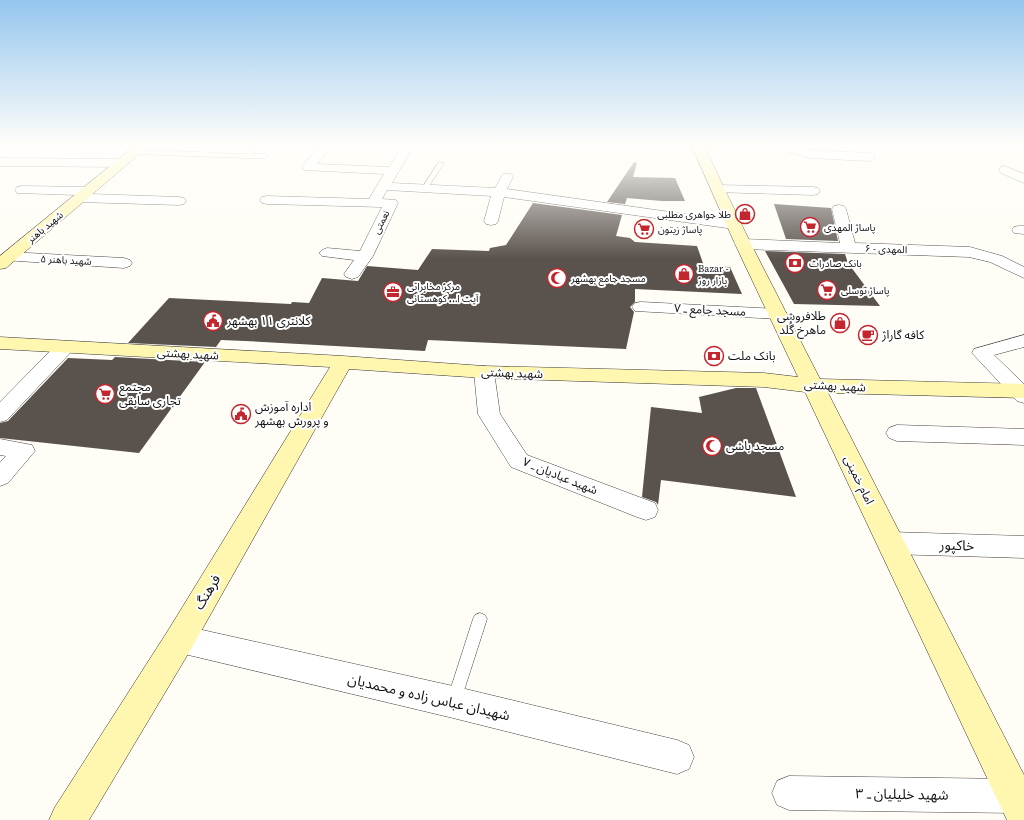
<svg xmlns="http://www.w3.org/2000/svg" width="1024" height="820" font-family="'Source Serif 4','Noto Sans Arabic',serif">
<style>
.building{fill:#5a524d}
.lines{fill:none;stroke-linecap:round;stroke-linejoin:round}
.lane-casing{stroke:#444;stroke-width:1}
.street-casing{stroke:#444;stroke-width:1}
.secondary-casing{stroke:#333;stroke-width:1}
.lane{fill:#fff;fill-rule:evenodd}
.street{fill:#fff;fill-rule:evenodd}
.secondary{fill:#fff6b0;fill-rule:evenodd}
.labels{text-anchor:middle;dominant-baseline:central;stroke-width:4;stroke-linejoin:round;paint-order:stroke}
.far-poi-label{font-size:10px;fill:#111;stroke:#fff;text-anchor:start}
.far-street-label{font-size:10px;fill:#111;stroke:#fff}
.street-label{font-size:12px;fill:#111;stroke:#fff}
.poi-label{font-size:12px;fill:#111;stroke:#fff;text-anchor:start}
.near-street-label{font-size:14px;fill:#111;stroke:#fff}
</style>
<rect width="100%" height="100%" fill="#fffdf5"/>
<g class="building">
<polygon points="634,162 637,163 633,177 675,178 685,201 662,201 627,198 625,204 607,202"/>
<polygon points="533,203 622,215 616,236 630,238 635,242 697,246 704,266 730,267 742,294 635,289 635,302 630,307 634,312 626,349 428,340 425,351 245,341 221,340 216,347 128,343 169,298 291,304 292,302 309,303 322,278 358,281 367,266 418,270 432,249 489,251 490,248 506,245"/>
<polygon points="774,204 831,208 838,241 786,239"/>
<polygon points="765,251 845,254 848,263 880,306 794,304"/>
<polygon points="115,357 205,362 139,453 0,438 0,423 8,421 68,358 112,360"/>
<polygon points="736,388 756,388 796,497 661,480 658,505 656,502 642,497 651,407 702,413 699,397"/>
</g>
<g class="lines">
<g class="lane-casing">
<g id="lane">
<polygon points="209,144 216,144 207,153 246,154 256,144 262,144 252,154 265,154 268,156 265,158 247,158 135,154 132,152 135,150 201,152"/>
<polygon points="439,162 444,163 427,189 423,189 422,188"/>
<polygon points="480,613 485,615 487,619 461,700 459,705 454,707 449,705 447,700 473,619 475,615"/>
</g>
</g>
<g class="street-casing">
<g id="street">
<polygon points="321,144 334,144 317,164 389,167 403,144 415,144 392,183 495,188 503,174 511,174 513,177 507,189 734,221 739,222 741,225 739,228 734,229 504,197 498,221 496,224 491,225 486,224 484,221 491,196 387,190 382,199 396,200 398,203 373,256 358,277 352,279 346,277 344,274 354,260 322,256 319,253 322,250 327,248 360,251 382,207 267,204 262,203 260,200 262,197 267,196 369,199 384,174 304,170 302,167 304,164"/>
<polygon points="737,144 786,144 810,150 869,153 873,154 875,157 873,160 869,161 810,158 775,148 743,147"/>
<polygon points="0,158 121,159 125,160 127,163 125,166 121,167 0,166"/>
<polygon points="1005,166 1024,174 1024,183 1001,173 999,170 1001,167"/>
<polygon points="718,185 813,187 818,188 820,191 818,194 813,195 713,192 711,189 713,186"/>
<polygon points="22,186 88,187 93,188 95,191 91,194 179,197 184,198 186,201 184,204 179,205 79,202 74,201 72,198 76,195 17,193 15,190 17,187"/>
<polygon points="839,205 844,206 846,209 855,243 970,247 1002,256 1024,267 1024,278 990,262 969,257 743,249 738,247 735,244 738,241 743,239 840,243 832,209 834,206"/>
<polygon points="1019,226 1024,226 1024,234 1014,233 1012,230 1014,227"/>
<polygon points="8,252 124,258 130,260 132,263 130,266 124,268 3,260 0,257 3,254"/>
<polygon points="641,302 778,309 784,310 787,314 784,318 778,319 635,311 632,307 635,303"/>
<polygon points="1024,335 1024,347 994,355 1024,384 1024,403 1017,401 972,353 974,349"/>
<polygon points="64,342 71,344 73,348 71,352 7,420 0,422 0,402 57,344"/>
<polygon points="484,366 491,368 494,372 500,414 527,455 655,503 658,510 655,517 646,520 637,517 511,467 478,414 474,372 477,368"/>
<polygon points="897,425 1024,429 1024,445 897,441 889,438 886,433 889,428"/>
<polygon points="0,439 32,445 35,451 8,483 0,486 0,462 6,456 0,455"/>
<polygon points="890,532 1024,536 1024,558 890,554 881,550 877,543 881,536"/>
<polygon points="180,625 453,686 677,740 689,745 694,757 689,769 677,774 453,718 180,653 170,649 165,639 170,629"/>
<polygon points="789,776 1015,779 1024,782 1024,810 1015,813 789,810 777,805 772,793 777,781"/>
</g>
</g>
<g class="secondary-casing">
<g id="secondary">
<polygon points="137,144 151,144 6,268 0,269 0,256"/>
<polygon points="691,144 703,144 751,244 820,379 1024,384 1024,398 828,393 1024,775 1024,820 1007,820 805,392 764,387 484,378 349,369 191,649 89,820 49,820 55,807 169,629 330,367 0,349 0,337 343,356 484,366 764,373 798,377 735,244"/>
</g>
</g>
<use href="#lane" class="lane"/>
<use href="#street" class="street"/>
<use href="#secondary" class="secondary"/>
</g>
<linearGradient id="sky" x2="0" y2="1"><stop stop-color="#95c6ee"/><stop offset="0.56" stop-color="#fffefa"/><stop offset="1" stop-color="#fffefa" stop-opacity="0"/></linearGradient>
<rect width="1024" height="259" fill="url(#sky)"/>
<defs>
<g id="shop-ring" transform="scale(1)"><circle r="9.5" fill="#fff" stroke="#c4262e" stroke-width="1.5"/><path d="M-5-2.5h2.3a2.7 3.5 0 0 1 5.4 0H5L5.5 6h-11ZM-1.5-2.5h3a1.5 2.3 0 0 0-3 0Z" fill="#c4262e"/></g>
<g id="supermarket-ring" transform="scale(1)"><circle r="9.5" fill="#fff" stroke="#c4262e" stroke-width="1.5"/><path d="M-6-5.5h2.5l.6 2H6L4.5 2H-2.5L-4.4-4H-6ZM-1.5 3.2a1.3 1.3 0 1 0 .1 0ZM3 3.2a1.3 1.3 0 1 0 .1 0Z" fill="#c4262e"/></g>
<g id="bank-ring" transform="scale(1)"><circle r="9.5" fill="#fff" stroke="#c4262e" stroke-width="1.5"/><path d="M-6-4H6V4H-6ZM0-2.3a2.3 2.3 0 1 0 0 4.6a2.3 2.3 0 1 0 0-4.6Z" fill="#c4262e"/></g>
<g id="mosque-ring" transform="scale(1)"><circle r="9.5" fill="#fff" stroke="#c4262e" stroke-width="1.5"/><path d="M3.5-4.9A6 6 0 1 0 3.5 4.9A5 5 0 1 1 3.5-4.9Z" fill="#c4262e"/></g>
<g id="office-ring" transform="scale(1)"><circle r="9.5" fill="#fff" stroke="#c4262e" stroke-width="1.5"/><path d="M-6-3h4V-5.5h4V-3h4V5H-6ZM-1-4.5V-3h2v-1.5ZM-6 0V1H6V0Z" fill="#c4262e"/></g>
<g id="civic-ring" transform="scale(1)"><circle r="9.5" fill="#fff" stroke="#c4262e" stroke-width="1.5"/><path d="M-.6-6.5H3V-4.5H.6V-3L4-1V1h2V6H-6V1h2V-1L-.6-3ZM-1.2 2.5V6h2.4V2.5Z" fill="#c4262e"/></g>
<g id="cafe-ring" transform="scale(1)"><circle r="9.5" fill="#fff" stroke="#c4262e" stroke-width="1.5"/><path d="M-5.5-4.5H6V0H3Q3 3.5 0 3.5H-2.5Q-5.5 3.5-5.5 0ZM3-3.2v2h1.7v-2ZM-6 4.5H4V6H-6Z" fill="#c4262e"/></g>
</defs>
<g fill-rule="evenodd">
<use href="#shop-ring" x="745" y="214"/>
<use href="#supermarket-ring" x="810" y="227"/>
<use href="#supermarket-ring" x="644" y="229"/>
<use href="#bank-ring" x="795" y="263"/>
<use href="#shop-ring" x="684" y="274"/>
<use href="#mosque-ring" x="557" y="278"/>
<use href="#supermarket-ring" x="827" y="290"/>
<use href="#office-ring" x="393" y="292"/>
<use href="#civic-ring" x="213" y="321"/>
<use href="#shop-ring" x="840" y="323"/>
<use href="#cafe-ring" x="868" y="335"/>
<use href="#bank-ring" x="714" y="356"/>
<use href="#supermarket-ring" x="105" y="394"/>
<use href="#civic-ring" x="241" y="414"/>
<use href="#mosque-ring" x="712" y="446"/>
</g>
<g class="labels">
<g class="far-poi-label">
<text x="731" y="214" text-anchor="end">طلا جواهری مطلبی</text>
<text x="824" y="227">پاساژ المهدی</text>
<text x="658" y="229">پاساژ زیتون</text>
<text x="809" y="263">بانک صادرات</text>
<text x="698" y="268">Bazar -<tspan x="698" dy="12">بازار روز</tspan></text>
<text x="571" y="278">مسجد جامع بهشهر</text>
<text x="407" y="286">مرکز مخابراتی<tspan x="407" dy="12">آیت ا... کوهستانی</tspan></text>
<text x="841" y="290">پاساژ توسلی</text>
</g>
<g class="far-street-label">
<text transform="translate(381 222) rotate(-63)">نعمتی</text>
<text transform="translate(45 227) rotate(-40)">شهید باهنر</text>
<text transform="translate(886 249) rotate(2)">المهدی - ۶</text>
<text transform="translate(66 260) rotate(3)">شهید باهنر ۵</text>
</g>
<g class="street-label">
<text transform="translate(710 310) rotate(3)">مسجد جامع ـ ۷</text>
<text transform="translate(188 354) rotate(3)">شهید بهشتی</text>
<text transform="translate(512 373) rotate(2)">شهید بهشتی</text>
<text transform="translate(835 386) rotate(3)">شهید بهشتی</text>
<text transform="translate(560 476) rotate(22)">شهید عبادیان ـ ۷</text>
<text transform="translate(859 480) rotate(64)">امام خمینی</text>
</g>
<g class="poi-label">
<text x="826" y="316" text-anchor="end">طلافروشی<tspan x="826" dy="14">ماهرخ گُلد</tspan></text>
<text x="227" y="321">کلانتری ۱۱ بهشهر</text>
<text x="882" y="335">کافه گاراژ</text>
<text x="728" y="356">بانک ملت</text>
<text x="119" y="387">مجتمع<tspan x="119" dy="14">تجاری سابقی</tspan></text>
<text x="255" y="407">اداره آموزش<tspan x="255" dy="14">و پرورش بهشهر</tspan></text>
<text x="726" y="446">مسجد باشی</text>
</g>
<g class="near-street-label">
<text transform="translate(957 545) rotate(2)">خاکپور</text>
<text transform="translate(207 592) rotate(-59)">فرهنگ</text>
<text transform="translate(429 697) rotate(13)">شهیدان عباس زاده و محمدیان</text>
<text transform="translate(902 794) rotate(1)">شهید خلیلیان ـ ۳</text>
</g>
</g>
</svg>
